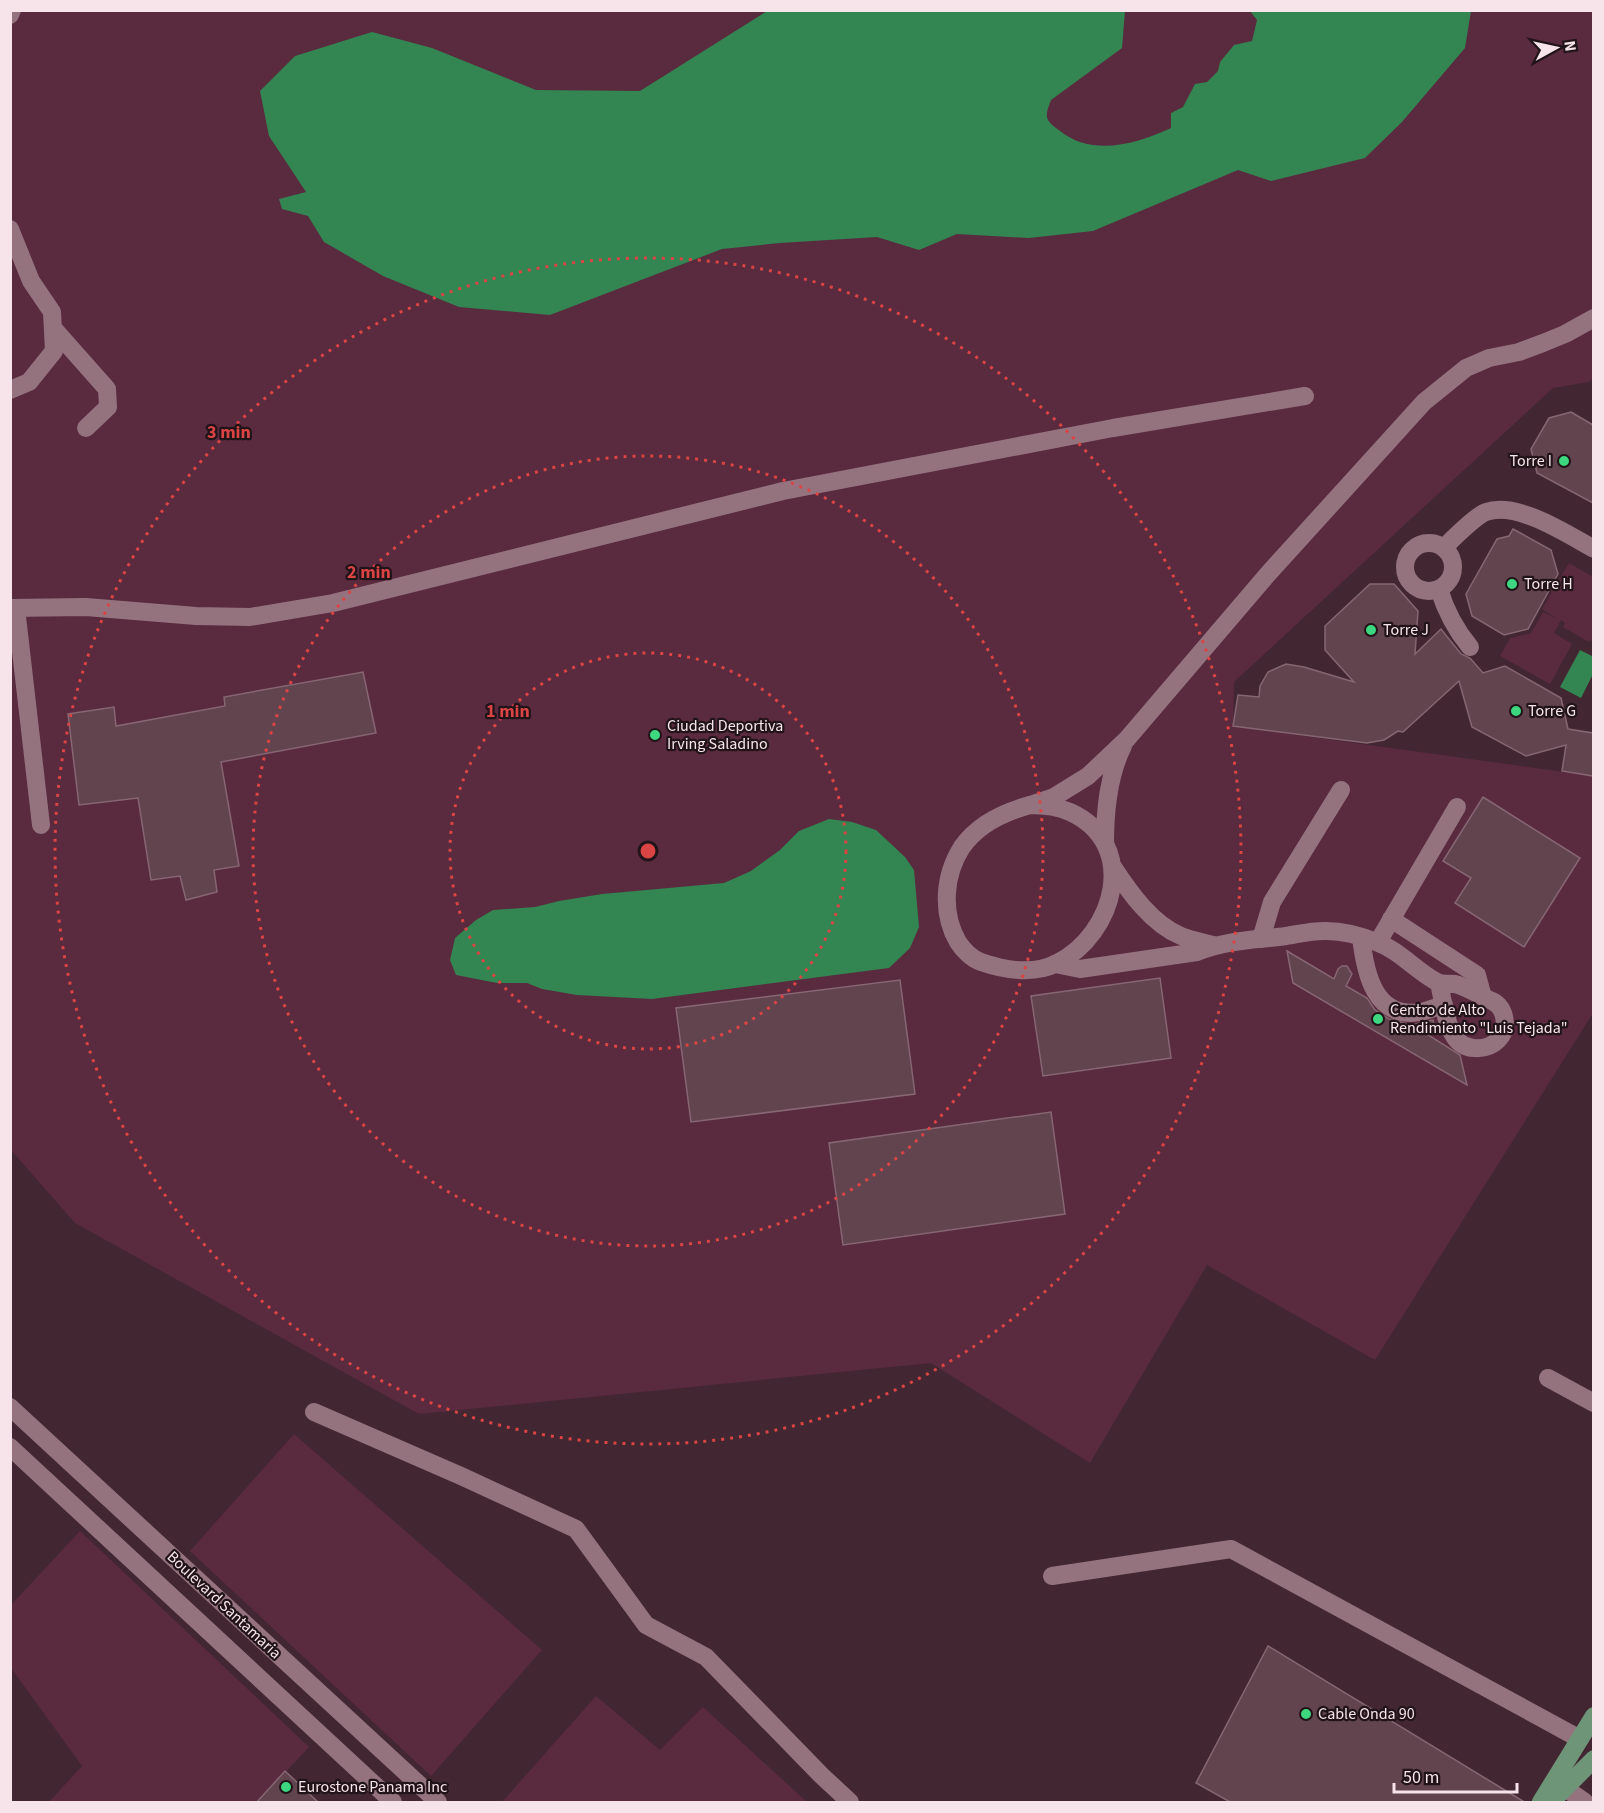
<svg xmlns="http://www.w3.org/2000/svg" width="1604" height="1813" font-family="'Source Sans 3',sans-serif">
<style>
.green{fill:#5a2a3f}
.water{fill:#338552}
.building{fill:#62444f;stroke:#866672;stroke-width:1.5}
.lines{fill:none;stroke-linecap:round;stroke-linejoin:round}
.minor{stroke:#94737f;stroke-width:18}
.major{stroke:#6e9578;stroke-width:18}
.ring{fill:none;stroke:#db4445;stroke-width:3;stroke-dasharray:3 6}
.poi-dot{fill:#3cd77e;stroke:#211419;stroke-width:2}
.labels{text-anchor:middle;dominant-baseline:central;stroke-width:4.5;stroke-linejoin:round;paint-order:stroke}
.poi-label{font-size:16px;fill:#f7e4ea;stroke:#211419;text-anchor:start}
.street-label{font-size:16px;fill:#f7e4ea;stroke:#211419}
.centre{fill:#db4445;stroke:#211419;stroke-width:3}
.ring-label{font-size:18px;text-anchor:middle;font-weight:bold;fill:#db4445;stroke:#211419;stroke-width:4.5;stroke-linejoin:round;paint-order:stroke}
</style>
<rect width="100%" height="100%" fill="#422732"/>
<g class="green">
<polygon points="10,11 1593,11 1593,378 1589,382 1553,388 1234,682 1233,726 1593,776 1593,1013 1375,1360 1207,1265 1090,1463 931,1363 419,1414 75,1223 11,1150"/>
<polygon points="1569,563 1593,577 1593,642 1590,640 1589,642 1563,627 1565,623 1561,620 1554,633 1572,644 1550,684 1500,656 1510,638 1531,633 1543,612 1557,619 1542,609"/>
<polygon points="294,1434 542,1650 431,1776 190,1551"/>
<polygon points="80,1531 309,1747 258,1802 49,1802 82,1766 11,1668 10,1606"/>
<polygon points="596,1696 660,1750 703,1707 806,1801 804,1802 502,1802"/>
</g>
<g class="water">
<path d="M767 11H1125L1122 48 1051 100C1044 118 1045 120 1060 131 1093 157 1136 144 1171 128V113L1183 107 1195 84 1207 82 1218 71 1220 62 1234 45 1252 41 1257 20 1250 11H1471L1465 48 1402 122 1365 158 1271 181 1238 170 1093 231 1029 238 957 234 919 250 877 237 780 243 722 249 550 315 459 307 383 276 324 242 308 216 282 209 279 199 306 192 269 136 260 91 295 56 372 32 432 48 536 90 640 91Z"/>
<polygon points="1580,650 1594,657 1593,674 1581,698 1560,687"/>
<polygon points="829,819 852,822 876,830 905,857 914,870 919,927 910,948 889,968 652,999 577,995 542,989 527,983 497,983 456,975 450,960 455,938 476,920 493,910 535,907 559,901 602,894 724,883 751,871 780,850 799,831"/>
</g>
<g class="building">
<polygon points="1571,412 1593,425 1593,503 1537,473 1531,449 1549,418"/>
<polygon points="1513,529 1551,550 1558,574 1528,629 1504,635 1472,616 1466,594 1497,539 1509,536"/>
<polygon points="1370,584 1394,584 1418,611 1415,654 1441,629 1461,654 1470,658 1483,673 1505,666 1561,698 1568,729 1593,733 1593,776 1562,771 1566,745 1526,756 1472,727 1459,681 1403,732 1398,731 1384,740 1367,743 1233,726 1238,695 1259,697 1260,686 1268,672 1286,664 1304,667 1354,682 1325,650 1325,626"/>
<polygon points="363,672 376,733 221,762 239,866 214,870 217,892 186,900 180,876 151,880 138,798 79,805 68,714 114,707 116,726 225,706 224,697"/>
<polygon points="1483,797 1580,858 1524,947 1455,903 1471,878 1443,861"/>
<polygon points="1287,951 1334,979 1338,969 1342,966 1347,966 1352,974 1346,986 1367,998 1375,1010 1389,1019 1412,1025 1433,1020 1434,1025 1425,1033 1460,1055 1467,1085 1293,983"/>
<polygon points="1160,978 1171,1058 1043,1076 1031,996"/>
<polygon points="900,980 915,1094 691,1122 676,1008"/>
<polygon points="1051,1112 1065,1214 843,1245 829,1143"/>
<polygon points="1268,1646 1526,1803 1232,1803 1196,1783"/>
<polygon points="285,1771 319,1803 256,1803"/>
</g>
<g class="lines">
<g class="minor">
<polyline points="10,15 12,10"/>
<polyline points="10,229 31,281 52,312 54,351 29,382 10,390"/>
<polyline points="53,328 107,389 108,407 86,428"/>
<circle cx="1429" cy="567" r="24"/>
<path d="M1444 548C1451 540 1477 515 1486 512 1517 501 1567 534 1594 549"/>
<path d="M1439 589C1446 612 1455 629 1470 647"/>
<polyline points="10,608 86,607 196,616 250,617 333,603 783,491 1113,428 1305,396"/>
<polyline points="16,608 41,825"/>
<polyline points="1030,805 1054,797 1088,776 1127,739 1267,575 1424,402 1466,368 1489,358 1519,352 1543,343 1565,334 1594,318"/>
<path d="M1030 805C1044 805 1057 806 1070 812 1140 844 1115 934 1057 963 1034 975 1004 970 981 962 972 959 963 950 958 942 941 913 944 875 962 847 978 824 1004 812 1030 805Z"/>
<path d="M1105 843C1105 810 1108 776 1123 746"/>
<path d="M1113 867C1130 893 1152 924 1181 936 1191 940 1202 942 1213 945"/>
<polyline points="1391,919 1477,975 1483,997"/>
<path d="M1361 937C1365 972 1374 1020 1421 1012 1429 1010 1437 1007 1444 1005"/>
<polyline points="1261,939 1272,902 1341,790"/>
<polyline points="1378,942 1457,807"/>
<path d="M1055 964 1080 969 1197 952C1225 940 1257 940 1286 936 1299 934 1314 930 1327 931 1343 931 1361 936 1376 942 1399 950 1416 971 1437 982 1442 985 1449 983 1455 984 1467 987 1481 996 1492 1001 1506 1007 1509 1029 1498 1040 1486 1052 1463 1051 1454 1036 1445 1022 1443 1000 1439 983"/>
<polyline points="1548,1378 1594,1403"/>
<polyline points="10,1407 438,1802"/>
<polyline points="314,1412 461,1476 576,1529 646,1625 706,1657 822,1776 850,1802"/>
<polyline points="10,1447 393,1802"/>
<polyline points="1052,1576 1231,1549 1580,1739"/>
<polyline points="1565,1788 1585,1802"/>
</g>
<g class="major">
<polyline points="1541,1802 1594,1716"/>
<polyline points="1551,1802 1594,1759"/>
</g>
</g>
<g class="ring">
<circle cx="648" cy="851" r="198"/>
<circle cx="648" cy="851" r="395"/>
<circle cx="648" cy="851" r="593"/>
</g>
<g class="poi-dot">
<circle cx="1564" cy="461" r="6"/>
<circle cx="1512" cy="584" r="6"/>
<circle cx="1371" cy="630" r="6"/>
<circle cx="1516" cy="711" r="6"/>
<circle cx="655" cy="735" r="6"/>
<circle cx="1378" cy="1019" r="6"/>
<circle cx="1306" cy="1714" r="6"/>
<circle cx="286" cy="1787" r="6"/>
</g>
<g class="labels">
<g class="poi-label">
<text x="1552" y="461" text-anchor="end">Torre I</text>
<text x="1524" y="584">Torre H</text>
<text x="1383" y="630">Torre J</text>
<text x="1528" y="711">Torre G</text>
<text x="667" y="726">Ciudad Deportiva<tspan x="667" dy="18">Irving Saladino</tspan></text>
<text x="1390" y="1010">Centro de Alto<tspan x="1390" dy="18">Rendimiento "Luis Tejada"</tspan></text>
<text x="1318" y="1714">Cable Onda 90</text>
<text x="298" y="1787">Eurostone Panama Inc</text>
</g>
<g class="street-label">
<text transform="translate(224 1605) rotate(43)">Boulevard Santamaria</text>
</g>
</g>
<circle cx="648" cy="851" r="9" class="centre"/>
<g class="ring-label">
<text x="229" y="438">3 min</text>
<text x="369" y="578">2 min</text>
<text x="508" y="717">1 min</text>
</g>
<rect width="1604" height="1813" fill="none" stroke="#f7e4ea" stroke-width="24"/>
<g transform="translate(1556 48) rotate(82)" stroke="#211419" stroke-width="4.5" paint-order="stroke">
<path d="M0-4.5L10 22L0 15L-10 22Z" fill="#f7e4ea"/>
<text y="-9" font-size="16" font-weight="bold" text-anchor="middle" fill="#f7e4ea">N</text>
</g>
<path d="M1394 1783v9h123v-9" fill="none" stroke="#f7e4ea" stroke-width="3"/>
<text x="1403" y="1783" font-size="18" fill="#f7e4ea" stroke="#211419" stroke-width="4.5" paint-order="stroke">50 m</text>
</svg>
